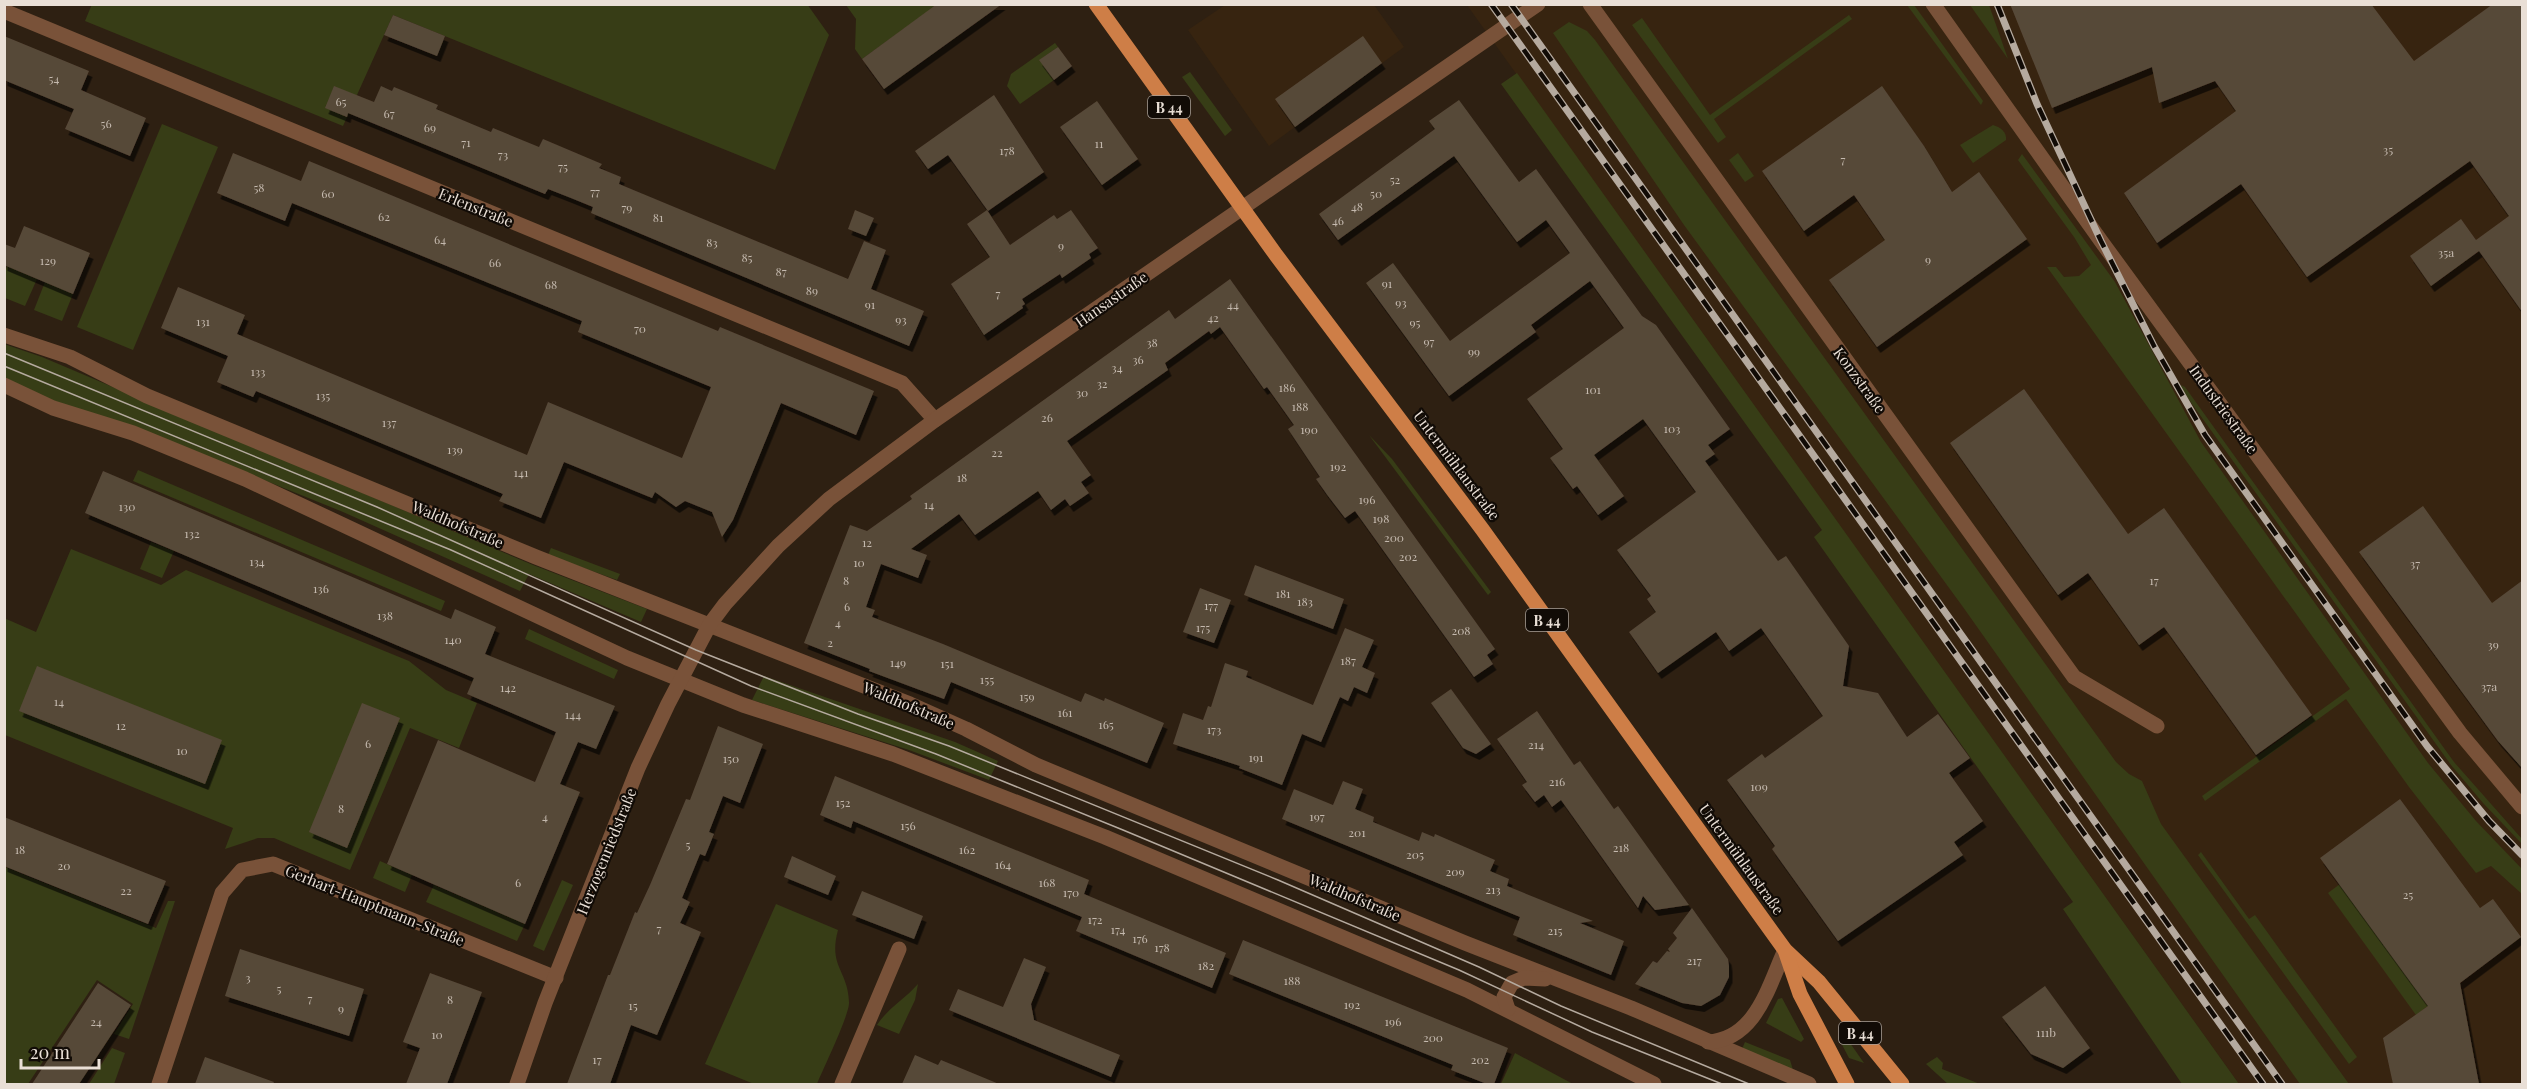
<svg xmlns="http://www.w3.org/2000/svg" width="2527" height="1089" font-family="'Playfair Display',serif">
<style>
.built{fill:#372410}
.green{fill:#373d16}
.building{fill:#574838;filter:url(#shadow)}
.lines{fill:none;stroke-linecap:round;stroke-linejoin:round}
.minor{stroke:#795239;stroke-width:15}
.major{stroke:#ce7e47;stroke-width:15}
.tram{stroke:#b5aa9f;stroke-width:1.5}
.rail-casing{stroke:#b5aa9f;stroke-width:7}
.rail{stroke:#110b06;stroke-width:4.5;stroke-dasharray:14;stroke-linecap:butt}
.labels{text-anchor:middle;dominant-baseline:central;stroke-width:4.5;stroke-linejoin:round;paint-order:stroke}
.number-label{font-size:12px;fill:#c4b9ae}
.shield{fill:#110b06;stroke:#a89f98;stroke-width:1.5}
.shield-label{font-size:14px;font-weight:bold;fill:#e9dfd6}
.street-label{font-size:15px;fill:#e9dfd6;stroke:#110b06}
</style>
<defs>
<filter id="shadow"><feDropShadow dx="3.5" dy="6" stdDeviation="0" flood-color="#0009"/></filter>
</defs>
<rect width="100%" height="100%" fill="#2e2012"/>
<g class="built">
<polygon points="1225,5 1374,5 1404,47 1269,146 1188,30"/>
<polygon points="1467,5 2522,5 2522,1084 2239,1084"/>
</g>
<g class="green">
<polygon points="92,4 807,4 829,35 775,170 393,15 343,126 85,21"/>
<polygon points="846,5 937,5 862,59 855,49 856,19"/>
<polygon points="1907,5 1914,5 1983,101 1981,105"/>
<polygon points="1970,5 1989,5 2008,59"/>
<polygon points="1849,15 1852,19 1714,119 1726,137 1718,143 1632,25 1642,18 1710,115"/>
<polygon points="1569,22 1587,31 1595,40 2116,762 2129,774 2142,781 2161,824 2349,1084 2300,1084 1963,607 1684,225 1553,33"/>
<polygon points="1055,43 1058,47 1040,60 1054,80 1020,104 1007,86 1011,74"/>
<polygon points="1190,72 1232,130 1225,136 1182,77"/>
<polygon points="1517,73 2239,1084 2182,1084 2063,909 2073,902 1814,537 1822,530 1501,84"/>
<polygon points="162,124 218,147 133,350 77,327"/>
<path d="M1993 125C2000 127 2007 132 2006 140L1973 163 1960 145Z"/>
<polygon points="1738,153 1754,176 1745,182 1729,160"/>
<polygon points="2022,154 2115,282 2201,442 2428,763 2476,821 2522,869 2522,894 2491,866 2476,873 2409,787 2346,699 2205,801 2202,796 2350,689 2047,267 2056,267 2064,277 2079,276 2091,265 2074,237 2018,160"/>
<polygon points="7,266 37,279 25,306 5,298 5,273"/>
<polygon points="45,282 73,294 62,321 34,310"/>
<polygon points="4,344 42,357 533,565 647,609 641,622 529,574 520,591 343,512 126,424 46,400 5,378"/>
<polygon points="2181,385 2185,387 2454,762 2522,839 2522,844 2483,803 2451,765 2182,390"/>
<polygon points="1369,435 1392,459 1491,592 1488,595"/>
<polygon points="138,470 445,601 441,611 133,481"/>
<polygon points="151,542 174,551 162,578 140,569"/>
<polygon points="551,548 620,574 617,580 548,555"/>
<polygon points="71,549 161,585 186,570 409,661 446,690 477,703 459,748 410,728 350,870 274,838 258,838 225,849 233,828 5,735 4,618 36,632"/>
<polygon points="529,629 618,670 614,679 525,639"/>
<polygon points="764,676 955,742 998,761 989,780 909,750 752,700"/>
<polygon points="2201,852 2249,919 2255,915 2357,1057 2349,1064 2198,855"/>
<polygon points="380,861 412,875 405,892 373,878"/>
<polygon points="5,867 156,928 168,901 175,901 129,1039 114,1034 133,1004 97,980 28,1084 5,1084"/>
<polygon points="562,880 573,885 544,951 533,946"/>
<polygon points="2340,884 2428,1006 2416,1015 2328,893"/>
<polygon points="434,885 525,924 517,941 426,902"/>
<path d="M776 904 838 930C828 967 848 970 849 1002 850 1014 823 1069 817 1084H754L705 1064Z"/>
<path d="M918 984 915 1000 899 1034 877 1025C888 1008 905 999 918 984Z"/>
<polygon points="1782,998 1804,1039 1801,1042 1766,1023 1778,999"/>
<polygon points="1843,1033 1864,1063 1849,1058 1838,1037"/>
<polygon points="1745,1042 1790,1060 1793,1070 1742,1049"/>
<polygon points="112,1048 125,1053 114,1084 89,1084"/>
<polygon points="1515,1053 1573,1084 1501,1084"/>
<polygon points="1937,1057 1943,1063 1942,1069 1980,1084 1948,1084 1926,1064"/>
</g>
<g class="building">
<polygon points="937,4 1002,4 884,89 862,59"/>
<polygon points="2010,4 2371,4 2414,61 2493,4 2523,4 2523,313 2479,251 2431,286 2410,256 2461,219 2476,240 2509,216 2470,161 2307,277 2241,184 2157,243 2124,193 2236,111 2215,81 2159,103 2152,67 2052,108"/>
<polygon points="393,15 445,36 437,56 384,35"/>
<polygon points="4,36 89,71 81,90 146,118 130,156 65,129 74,109 4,80"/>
<polygon points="1363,36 1382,63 1295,127 1275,99"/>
<polygon points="1058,47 1072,66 1054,80 1039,60"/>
<polygon points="334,86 374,102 381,86 392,91 394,87 438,105 436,109 491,132 493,128 539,147 543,139 602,164 599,168 621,177 619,184 848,279 864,241 886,250 871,289 924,311 909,346 591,213 593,207 571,198 548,189 545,194 348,113 347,117 325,108"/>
<polygon points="1882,86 1924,146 1952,192 1979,172 2027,239 1877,347 1829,280 1885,240 1854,195 1804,231 1762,171"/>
<polygon points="994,95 1044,172 988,211 948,155 928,169 915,151"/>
<polygon points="1459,100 1519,182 1536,169 1642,316 1656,325 1730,429 1708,445 1715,454 1705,461 1778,561 1786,556 1849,646 1843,686 1878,693 1907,737 1938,714 1970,758 1949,773 1983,821 1954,842 1963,855 1838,941 1772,849 1775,846 1727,780 1762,754 1765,758 1823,716 1761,628 1729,651 1716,632 1658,673 1629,632 1656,612 1647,599 1651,596 1617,550 1696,492 1643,419 1594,455 1624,496 1598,515 1577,486 1573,489 1550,458 1563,449 1527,399 1624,328 1590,281 1531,325 1536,332 1449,396 1366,283 1393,263 1450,341 1570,253 1546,220 1517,242 1454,156 1338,240 1319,214 1435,129 1429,121"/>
<polygon points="1097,101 1138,159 1102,185 1060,127"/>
<polygon points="233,153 301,181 309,161 718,331 720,327 874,391 856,435 781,403 733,520 722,537 712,512 685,501 676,507 655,492 652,498 564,462 541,518 499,501 503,494 256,391 253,397 217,382 228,356 161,328 178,287 245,315 237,334 527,455 548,402 682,458 711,387 578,332 582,321 292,203 285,221 217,193"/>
<polygon points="855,210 874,218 866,236 848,229"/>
<polygon points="987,210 1010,245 1054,215 1057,219 1071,210 1098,248 1089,254 1091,258 1062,278 1060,274 1022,299 1025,304 1022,306 1023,308 984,335 951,284 990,257 967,224"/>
<polygon points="24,226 90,253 73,294 4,265 4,244 15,248"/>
<polygon points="1230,279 1495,649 1487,655 1493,664 1474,677 1355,511 1345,518 1328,496 1316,479 1320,477 1288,429 1294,425 1267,387 1264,389 1220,327 1211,334 1209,331 1165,363 1168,370 1067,441 1091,475 1081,482 1089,493 1070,506 1065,499 1051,510 1038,491 975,535 959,514 911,549 927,555 918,578 881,564 866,607 875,610 872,617 943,644 1081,702 1085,693 1104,701 1105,698 1164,723 1147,763 951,682 944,699 869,671 870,669 804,643 850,525 867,531 912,499 910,496 1169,310 1175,319"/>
<polygon points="2024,389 2128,534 2164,508 2312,715 2256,755 2164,627 2139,645 2088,573 2058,595 1950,443"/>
<polygon points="103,471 451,619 455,609 496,627 485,654 615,706 596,749 578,742 560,784 580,792 525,924 387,864 438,740 535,782 556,732 467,694 474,678 85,513"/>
<polygon points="2423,506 2492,603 2523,580 2523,769 2498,741 2359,552"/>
<polygon points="1255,565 1344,599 1333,629 1244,595"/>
<polygon points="1200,588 1231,600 1214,643 1183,632"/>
<polygon points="1345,628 1374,640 1362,667 1375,673 1367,693 1354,687 1348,701 1340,697 1321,742 1302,734 1282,785 1239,768 1240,766 1173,744 1183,713 1203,720 1208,706 1211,707 1225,663 1248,671 1246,677 1313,705"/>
<polygon points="37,666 222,740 205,784 19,711"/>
<polygon points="1451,689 1491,744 1476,754 1463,748 1431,703"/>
<polygon points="362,703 400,718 347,848 309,832"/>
<polygon points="1537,711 1574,765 1580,761 1614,809 1618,806 1689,905 1655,910 1643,896 1638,908 1561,800 1552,807 1544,795 1535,802 1522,785 1527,782 1497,739"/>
<polygon points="718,726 763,744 740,803 723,796 709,832 714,834 705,856 700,854 682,898 690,902 680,923 701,932 657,1035 631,1025 610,1084 567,1084 608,975 610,975 635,912 637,913 650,885 686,799 690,800"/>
<polygon points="835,776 1089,880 1084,894 1226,953 1212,988 1076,931 1082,917 853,821 851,828 820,815"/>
<polygon points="1343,781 1363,789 1355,809 1374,817 1373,822 1419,841 1422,832 1434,837 1435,834 1495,860 1490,871 1509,879 1507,886 1593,921 1580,923 1624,941 1611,975 1513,935 1520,917 1282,819 1294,789 1333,805"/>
<polygon points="2400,799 2480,908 2493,899 2521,937 2460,983 2479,1084 2393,1084 2383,1038 2428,1006 2320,858"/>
<polygon points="4,817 166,881 148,924 4,866"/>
<polygon points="792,856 836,876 828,895 784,877"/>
<polygon points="862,891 923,916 914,939 852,915"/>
<polygon points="1692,908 1728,959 1729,966 1729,977 1720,995 1701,1006 1682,1003 1635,984 1653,961 1657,963 1667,951 1670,952 1668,949 1677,938 1673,933"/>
<polygon points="1243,940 1508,1048 1494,1084 1487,1084 1451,1070 1453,1065 1229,974"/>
<polygon points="240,949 364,989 349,1036 225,996"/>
<polygon points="1024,958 1046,967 1031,1004 1034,1020 1120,1055 1111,1077 949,1010 958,989 1003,1007"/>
<polygon points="430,973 482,992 447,1084 406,1084 420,1048 403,1042"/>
<polygon points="98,983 131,1005 79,1084 32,1084"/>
<polygon points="2045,986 2090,1048 2063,1068 2031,1054 2002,1017"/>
<polygon points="915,1055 938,1065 941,1060 999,1084 902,1084"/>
<polygon points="205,1057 274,1082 273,1084 195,1084"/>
</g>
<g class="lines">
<g class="minor">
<polyline points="1590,4 2074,677 2157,726"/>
<polyline points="1933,4 2101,241 2460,733 2522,807"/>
<polyline points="4,11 902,383 935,420"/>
<polyline points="4,335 70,357 147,396 536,557 910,704 966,729 1036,765 1465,943 1631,1008 1809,1084"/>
<polyline points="4,385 53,408 133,433 245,479 627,658 743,705 893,754 1105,837 1467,990 1654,1084"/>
<polyline points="1508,1009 1504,997 1512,983 1524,978 1545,979"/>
<path d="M1708 1042C1756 1039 1768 987 1785 950"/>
<polyline points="159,1084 222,893 242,870 273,864 556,978"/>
<polyline points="517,1084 545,1003 638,768 668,704 710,624 725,604 778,546 829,499 935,420 1538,4"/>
<polyline points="842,1084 899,949"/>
</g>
<g class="major">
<polyline points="1096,4 1276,255 1482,529 1785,950 1819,982 1902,1084"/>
<polyline points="1786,953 1800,994 1847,1084"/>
</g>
<g class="tram">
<polyline points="4,353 377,507 696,650 858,714 949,746 1278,880 1479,967 1561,1006 1749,1084"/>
<polyline points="4,366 451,550 751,686 936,754 1123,830 1459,970 1592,1032 1722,1084"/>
</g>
<g class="rail-casing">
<g id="rail">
<polyline points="1491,4 2263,1084"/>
<polyline points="1511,4 2282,1084"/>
<polyline points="1997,4 2037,104 2101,241 2154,346 2205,435 2427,746 2489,821 2522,855"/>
</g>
</g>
<use href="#rail" class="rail"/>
</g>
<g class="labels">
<g class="number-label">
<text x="54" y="78">54</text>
<text x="341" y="101">65</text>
<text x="389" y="113">67</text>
<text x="106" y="123">56</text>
<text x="430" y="127">69</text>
<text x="466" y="142">71</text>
<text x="1099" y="143">11</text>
<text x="2388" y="149">35</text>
<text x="1007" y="150">178</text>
<text x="503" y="154">73</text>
<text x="1843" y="159">7</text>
<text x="563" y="166">75</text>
<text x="1395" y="179">52</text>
<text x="259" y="187">58</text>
<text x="595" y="191">77</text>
<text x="328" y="193">60</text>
<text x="1376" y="193">50</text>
<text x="1357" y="206">48</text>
<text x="627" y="207">79</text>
<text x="384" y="216">62</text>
<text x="658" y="217">81</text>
<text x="1338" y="220">46</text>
<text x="440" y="239">64</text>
<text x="712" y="242">83</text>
<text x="1061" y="245">9</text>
<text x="2446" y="252">35a</text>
<text x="747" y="257">85</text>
<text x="1928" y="259">9</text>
<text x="48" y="260">129</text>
<text x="495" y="262">66</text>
<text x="781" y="271">87</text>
<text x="1387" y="283">91</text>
<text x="551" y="284">68</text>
<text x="812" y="290">89</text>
<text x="998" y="293">7</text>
<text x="1401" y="302">93</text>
<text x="870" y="304">91</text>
<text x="1233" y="304">44</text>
<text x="1213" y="317">42</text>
<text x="901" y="319">93</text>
<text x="203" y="321">131</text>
<text x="1415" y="322">95</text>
<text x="640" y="328">70</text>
<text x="1429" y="341">97</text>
<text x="1152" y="342">38</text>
<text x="1474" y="351">99</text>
<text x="1138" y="359">36</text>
<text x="1117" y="367">34</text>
<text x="258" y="371">133</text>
<text x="1102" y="383">32</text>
<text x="1287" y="387">186</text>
<text x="1593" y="389">101</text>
<text x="1082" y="392">30</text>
<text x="323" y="395">135</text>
<text x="1300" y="406">188</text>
<text x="1047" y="417">26</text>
<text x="389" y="422">137</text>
<text x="1672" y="428">103</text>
<text x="1309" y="429">190</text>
<text x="455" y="449">139</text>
<text x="997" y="452">22</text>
<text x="1338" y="466">192</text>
<text x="521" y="472">141</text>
<text x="962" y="477">18</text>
<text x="1367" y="499">196</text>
<text x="929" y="504">14</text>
<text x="127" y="506">130</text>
<text x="1381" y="518">198</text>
<text x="192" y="533">132</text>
<text x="1394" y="537">200</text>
<text x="867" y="542">12</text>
<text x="1408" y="556">202</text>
<text x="257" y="561">134</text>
<text x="859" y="562">10</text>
<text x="2415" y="563">37</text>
<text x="846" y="580">8</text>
<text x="2154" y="580">17</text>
<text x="321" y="588">136</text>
<text x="1283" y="593">181</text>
<text x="1305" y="601">183</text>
<text x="1211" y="605">177</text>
<text x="847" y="606">6</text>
<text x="385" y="615">138</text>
<text x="838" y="622">4</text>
<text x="1203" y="627">175</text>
<text x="1461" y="630">208</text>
<text x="453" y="639">140</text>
<text x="830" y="642">2</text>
<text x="2493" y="644">39</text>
<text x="1348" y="660">187</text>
<text x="898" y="662">149</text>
<text x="947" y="663">151</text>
<text x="987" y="679">155</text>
<text x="2489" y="686">37a</text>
<text x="508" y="687">142</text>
<text x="1027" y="696">159</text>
<text x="59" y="701">14</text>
<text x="1065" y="712">161</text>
<text x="573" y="714">144</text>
<text x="1106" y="724">165</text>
<text x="121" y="725">12</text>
<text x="1214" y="729">173</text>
<text x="368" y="743">6</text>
<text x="1536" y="744">214</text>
<text x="182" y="750">10</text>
<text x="1256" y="757">191</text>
<text x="731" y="758">150</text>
<text x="1557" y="781">216</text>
<text x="1759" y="786">109</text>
<text x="843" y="802">152</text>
<text x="341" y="808">8</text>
<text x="545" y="816">4</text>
<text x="1317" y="816">197</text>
<text x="908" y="825">156</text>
<text x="1357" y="832">201</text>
<text x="688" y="844">5</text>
<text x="1621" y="847">218</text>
<text x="20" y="849">18</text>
<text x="967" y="849">162</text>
<text x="1415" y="854">205</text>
<text x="1003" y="864">164</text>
<text x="64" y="865">20</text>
<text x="1455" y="871">209</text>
<text x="518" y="882">6</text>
<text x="1047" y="882">168</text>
<text x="1493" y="889">213</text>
<text x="126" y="890">22</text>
<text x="1071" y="892">170</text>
<text x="2408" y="894">25</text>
<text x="1095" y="919">172</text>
<text x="659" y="928">7</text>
<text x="1118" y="929">174</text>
<text x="1555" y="930">215</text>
<text x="1140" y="938">176</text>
<text x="1162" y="947">178</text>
<text x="1694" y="960">217</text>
<text x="1206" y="965">182</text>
<text x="248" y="977">3</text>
<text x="1292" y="980">188</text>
<text x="279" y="988">5</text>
<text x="310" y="998">7</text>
<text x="450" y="999">8</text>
<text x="1352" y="1004">192</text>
<text x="633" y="1005">15</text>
<text x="341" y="1008">9</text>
<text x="96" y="1021">24</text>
<text x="1393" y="1021">196</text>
<text x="2046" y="1032">111b</text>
<text x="437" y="1034">10</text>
<text x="1433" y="1037">200</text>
<text x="597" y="1059">17</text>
<text x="1480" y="1059">202</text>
</g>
<g class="shield">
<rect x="1148" y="96" width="42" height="22" rx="4.5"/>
<rect x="1526" y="609" width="42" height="22" rx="4.5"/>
<rect x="1839" y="1022" width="42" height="22" rx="4.5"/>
</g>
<g class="shield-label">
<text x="1169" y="107">B 44</text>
<text x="1547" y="620">B 44</text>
<text x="1860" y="1033">B 44</text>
</g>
<g class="street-label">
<text transform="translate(476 207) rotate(22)">Erlenstraße</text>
<text transform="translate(1111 299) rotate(-35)">Hansastraße</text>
<text transform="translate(1860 380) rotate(54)">Konzstraße</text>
<text transform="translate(2224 409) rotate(54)">Industriestraße</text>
<text transform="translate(1457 465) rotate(53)">Untermühlaustraße</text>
<text transform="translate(458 524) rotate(23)">Waldhofstraße</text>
<text transform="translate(909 705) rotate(23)">Waldhofstraße</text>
<text transform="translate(606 851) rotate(-68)">Herzogenriedstraße</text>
<text transform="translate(1742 859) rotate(54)">Untermühlaustraße</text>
<text transform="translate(1355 897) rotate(23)">Waldhofstraße</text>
<text transform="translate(375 905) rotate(22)">Gerhart-Hauptmann-Straße</text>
</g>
</g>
<rect width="2527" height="1089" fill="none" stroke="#e9dfd6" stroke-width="12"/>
<path d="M21 1059v9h78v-9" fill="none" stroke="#e9dfd6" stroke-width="3"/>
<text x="30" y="1059" font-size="18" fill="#e9dfd6" stroke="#110b06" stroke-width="4.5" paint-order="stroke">20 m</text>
</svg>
